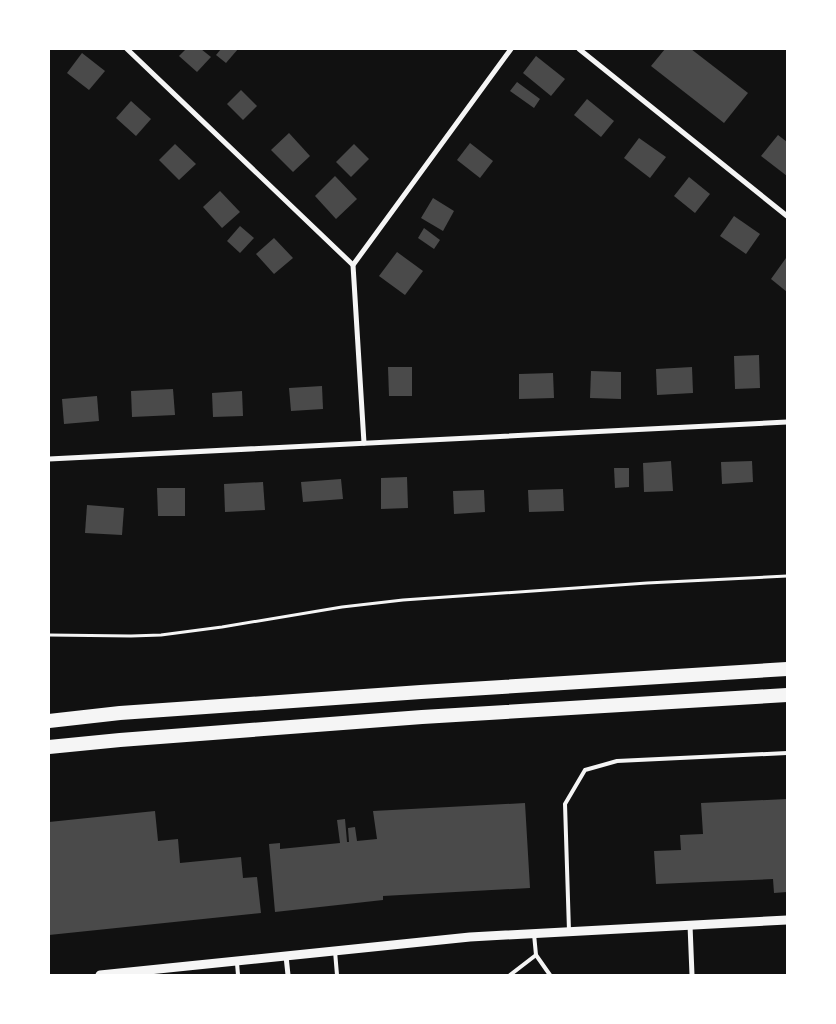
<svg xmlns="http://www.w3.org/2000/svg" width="836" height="1024" font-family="Inter,sans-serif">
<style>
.building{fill:#4a4a4a}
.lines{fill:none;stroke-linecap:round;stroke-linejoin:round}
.path{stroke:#f5f5f5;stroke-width:3}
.service{stroke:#f5f5f5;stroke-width:4}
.minor{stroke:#f5f5f5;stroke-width:5}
.tertiary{stroke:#f5f5f5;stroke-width:9}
.trunk{stroke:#f5f5f5;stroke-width:14}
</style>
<rect width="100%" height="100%" fill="#111"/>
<g class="building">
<polygon points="186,49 201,49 211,57 197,72 179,56"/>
<polygon points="221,49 238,49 226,63 216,55"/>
<polygon points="665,49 691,49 748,93 724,123 651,66"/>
<polygon points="82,53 105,71 89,90 67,73"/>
<polygon points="536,56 565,79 551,96 523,73"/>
<polygon points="517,82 540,99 534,108 510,91"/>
<polygon points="241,90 257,106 243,120 227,104"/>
<polygon points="587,99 614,121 601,137 574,115"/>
<polygon points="131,101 151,119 136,136 116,118"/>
<polygon points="289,133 310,156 293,172 271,150"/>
<polygon points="778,135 787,142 787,176 761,156"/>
<polygon points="639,138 666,157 650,178 624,158"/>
<polygon points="470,143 493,161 480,178 457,160"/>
<polygon points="175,144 196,164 179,180 159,160"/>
<polygon points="354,144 369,159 351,177 336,162"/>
<polygon points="335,176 357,199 336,219 315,196"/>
<polygon points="689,177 710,194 695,213 674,196"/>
<polygon points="220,191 240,212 222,228 203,207"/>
<polygon points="433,198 454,211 443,231 421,218"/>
<polygon points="734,216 760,234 746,254 720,236"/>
<polygon points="240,226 254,238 240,253 227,241"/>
<polygon points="424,228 440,240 434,249 418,238"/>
<polygon points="274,238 293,258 274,274 256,254"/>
<polygon points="397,252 423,271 405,295 379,276"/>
<polygon points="786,258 787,259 787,292 771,279"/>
<polygon points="759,355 760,388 735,389 734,356"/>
<polygon points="388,367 412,367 412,396 389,396"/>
<polygon points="692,367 693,393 657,395 656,369"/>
<polygon points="591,371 621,372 621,399 590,398"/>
<polygon points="553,373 554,398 519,399 519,374"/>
<polygon points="322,386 323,409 291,411 289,388"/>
<polygon points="173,389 175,415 132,417 131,391"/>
<polygon points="242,391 243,416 213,417 212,393"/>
<polygon points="97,396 99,421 64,424 62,399"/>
<polygon points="671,461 673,491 644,492 643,463"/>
<polygon points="752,461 753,482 722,484 721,462"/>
<polygon points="614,468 629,468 629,487 615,488"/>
<polygon points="407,477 408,508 381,509 381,478"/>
<polygon points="341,479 343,499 303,502 301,482"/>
<polygon points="263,482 265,510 225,512 224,484"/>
<polygon points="157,488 185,488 185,516 158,516"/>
<polygon points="563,489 564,511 529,512 528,490"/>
<polygon points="484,490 485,512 454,514 453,491"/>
<polygon points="87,505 124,508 122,535 85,533"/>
<polygon points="787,799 787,892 774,893 773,879 656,884 654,851 681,850 680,835 703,834 701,803"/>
<polygon points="525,803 530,888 383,896 383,900 275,912 269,844 280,843 280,849 340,843 337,820 345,819 347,842 349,842 348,828 355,827 357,841 377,839 373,811"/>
<polygon points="155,811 158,841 178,839 180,863 241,857 243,878 257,877 261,913 49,935 49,822"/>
</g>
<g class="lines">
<polyline class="path" points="49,635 131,636 161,635 222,627 342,607 403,600 647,583 787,576"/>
<g class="service">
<polyline points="569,931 565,804 585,770 617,761 787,753"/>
<polyline points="335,951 337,975"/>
<polyline points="536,955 550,975"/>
<polyline points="237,963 238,975"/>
<polyline points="510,975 536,955 534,934"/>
</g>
<g class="minor">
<polyline points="127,49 353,265"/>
<polyline points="579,49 787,216"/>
<polyline points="364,443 353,265 511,49"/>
<polyline points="49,459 787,422"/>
<polyline points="690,925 692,975"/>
<polyline points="286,956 288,975"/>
</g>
<polyline class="tertiary" points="100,975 470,937 787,920"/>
<g class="trunk">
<polyline points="49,721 120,713 421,692 787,669"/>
<polyline points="49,747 120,740 422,717 787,695"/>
</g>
</g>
<rect width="836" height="1024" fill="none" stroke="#ffffff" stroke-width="100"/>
</svg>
